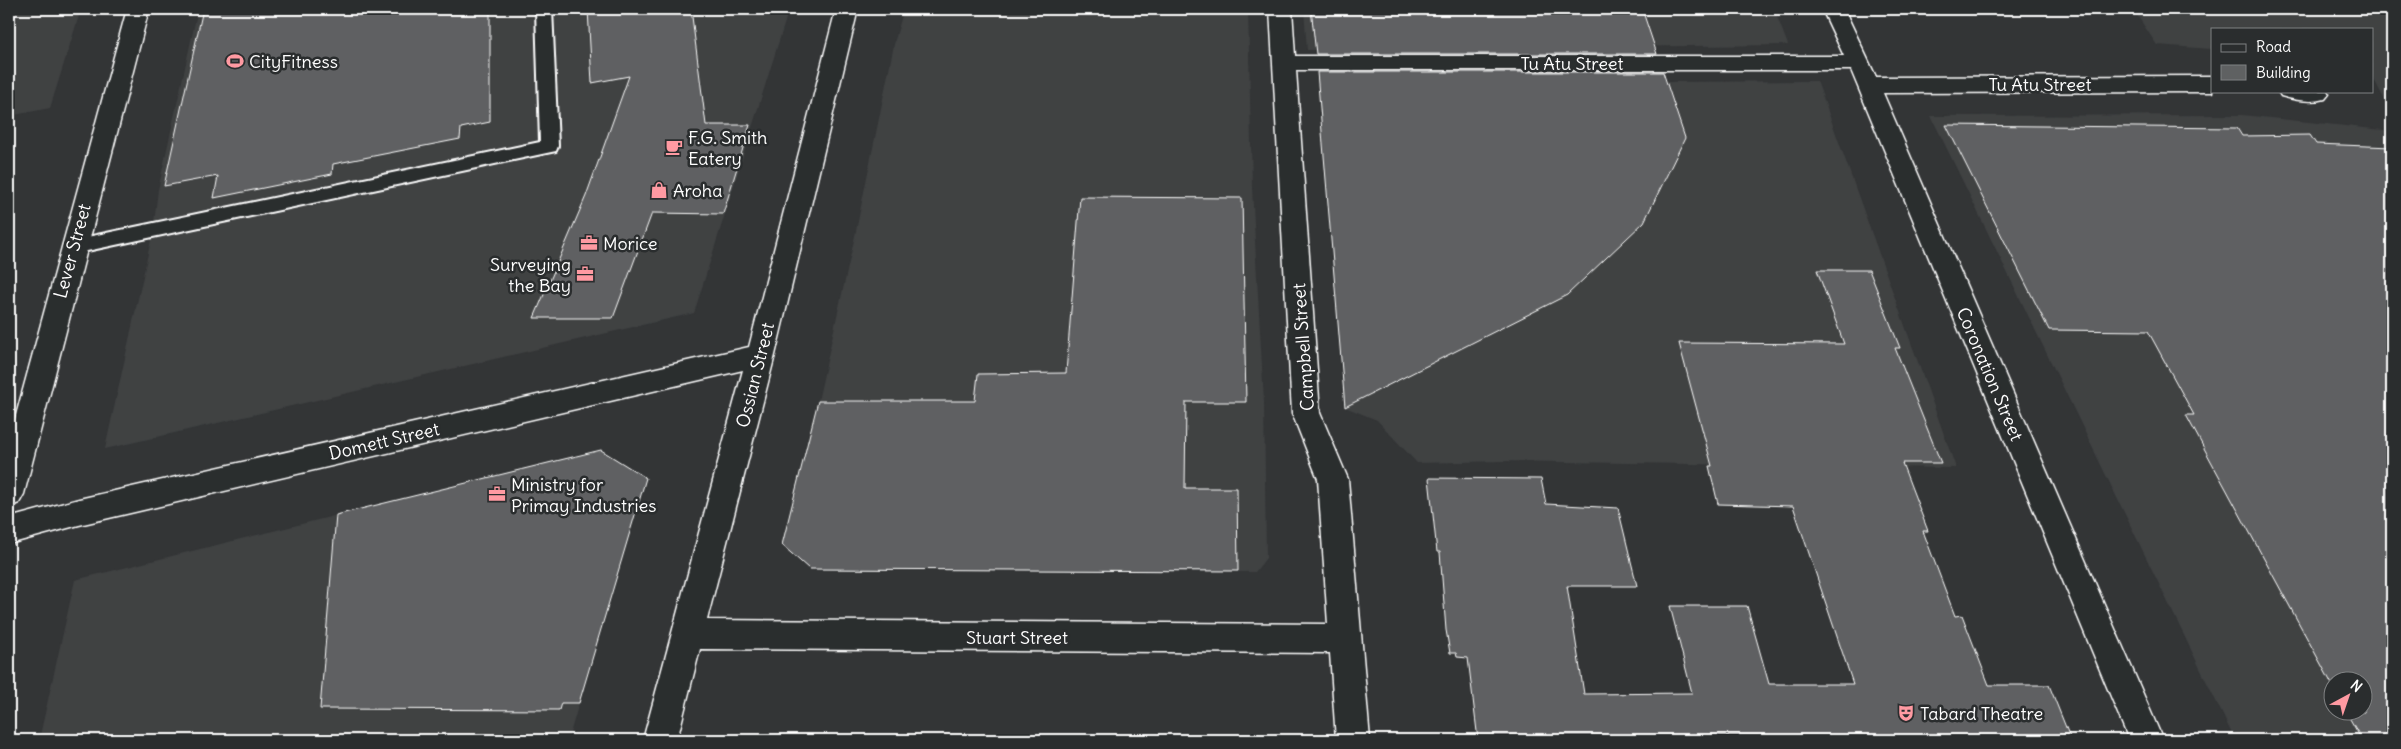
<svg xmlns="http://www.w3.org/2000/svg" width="2401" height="749" font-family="Delius,sans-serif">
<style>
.built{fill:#404243;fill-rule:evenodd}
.building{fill:#5f6162;stroke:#fff}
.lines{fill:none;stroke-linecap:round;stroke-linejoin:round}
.service-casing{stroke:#fff;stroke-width:4}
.minor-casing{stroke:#fff;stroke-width:3}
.service{fill:#2a2d2e;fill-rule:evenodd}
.minor{fill:#2a2d2e;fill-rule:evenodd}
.labels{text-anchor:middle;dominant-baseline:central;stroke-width:5;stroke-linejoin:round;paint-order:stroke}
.poi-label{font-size:18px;fill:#fff;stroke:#2a2d2e;text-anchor:start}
.street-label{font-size:18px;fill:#fff;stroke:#2a2d2e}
</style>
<rect width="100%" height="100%" fill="#333536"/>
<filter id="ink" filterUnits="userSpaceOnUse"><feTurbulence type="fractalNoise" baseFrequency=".02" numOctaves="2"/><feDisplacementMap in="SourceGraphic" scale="10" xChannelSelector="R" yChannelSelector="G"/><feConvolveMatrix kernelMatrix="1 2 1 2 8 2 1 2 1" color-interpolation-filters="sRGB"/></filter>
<g filter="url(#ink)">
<g class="built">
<polygon points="9,9 81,9 50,108 9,116"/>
<polygon points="198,9 789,9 694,313 105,449 153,231 158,190"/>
<polygon points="904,9 1248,9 1252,188 1264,402 1266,558 1255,572 809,569 782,545 818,401 855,236 895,40"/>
<polygon points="1304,9 1774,9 1788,45 1307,50"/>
<polygon points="2133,9 2392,9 2392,113 2372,76 2372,29 2212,29 2212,49 2157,45"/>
<polygon points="1817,81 1956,468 1502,461 1417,463 1377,420 1345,407 1666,82"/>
<path d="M2242 115 2392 131V740H2235L1931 116ZM2334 682H2364V712H2334Z"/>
<polygon points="601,450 646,478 568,740 39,740 75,580"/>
</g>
<g class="building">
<polygon points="203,9 490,9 490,122 461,128 460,139 333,164 332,174 214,198 218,176 164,186"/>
<polygon points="588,9 691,9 706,125 750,125 723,214 652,213 613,318 534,318 586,196 629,76 592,83"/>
<polygon points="1311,9 1642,9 1657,54 1316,54"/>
<polygon points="1317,72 1663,72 1685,138 1644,222 1567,295 1345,407"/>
<polygon points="1946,125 2237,128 2242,136 2310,135 2316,144 2392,147 2392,740 2362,740 2346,712 2364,712 2364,682 2334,682 2334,688 2186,415 2194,415 2148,331 2049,330"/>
<polygon points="1080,197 1242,198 1246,402 1186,402 1185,488 1237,488 1238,571 809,569 782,545 818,401 975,401 978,374 1066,373"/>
<polygon points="1817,270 1869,270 1900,348 1895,348 1941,463 1902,463 1928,531 1923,531 1955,616 1962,615 1989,685 2049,685 2071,740 1759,740 1758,736 1602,737 1602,740 1478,740 1468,658 1457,657 1456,653 1450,653 1446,630 1440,552 1437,552 1429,478 1541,479 1546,504 1618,508 1637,586 1567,586 1584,694 1692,693 1670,606 1747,606 1769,684 1853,684 1793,506 1718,504 1709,466 1712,466 1679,343 1844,344"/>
<polygon points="601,450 646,478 579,703 561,703 559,710 320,709 336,515"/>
</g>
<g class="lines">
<g class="service-casing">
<polygon id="service" points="536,9 552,9 558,146 556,151 73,254 66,252 63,247 66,242 73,240 540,142"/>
</g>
<g class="minor-casing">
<g id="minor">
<polygon points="127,9 149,9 24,494 19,503 9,507 9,441"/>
<polygon points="836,9 858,9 775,355 707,620 1328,624 1318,479 1292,413 1270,9 1292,9 1295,56 1844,56 1822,9 1844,9 1876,77 2212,76 2212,92 1883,93 2163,740 2129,740 1851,70 1296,70 1320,413 1348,479 1370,740 1336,740 1330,653 700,649 677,740 643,740 743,370 79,525 9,544 9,518 79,499 749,347"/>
<path d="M2278 91H2327L2329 94 2325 99C2311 103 2295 100 2281 96Z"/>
</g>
</g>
<use href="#service" class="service"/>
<use href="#minor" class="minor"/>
</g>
</g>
<defs>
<g id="stadium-bare" transform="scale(1.35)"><path d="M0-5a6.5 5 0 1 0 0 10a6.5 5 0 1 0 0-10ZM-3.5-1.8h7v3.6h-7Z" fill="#ff9aa2" stroke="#2a2d2e" stroke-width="2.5" paint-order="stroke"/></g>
<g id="cafe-bare" transform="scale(1.35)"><path d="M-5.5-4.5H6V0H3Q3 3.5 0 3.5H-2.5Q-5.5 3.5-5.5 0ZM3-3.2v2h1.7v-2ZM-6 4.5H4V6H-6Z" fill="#ff9aa2" stroke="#2a2d2e" stroke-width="2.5" paint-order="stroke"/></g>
<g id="shop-bare" transform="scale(1.35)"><path d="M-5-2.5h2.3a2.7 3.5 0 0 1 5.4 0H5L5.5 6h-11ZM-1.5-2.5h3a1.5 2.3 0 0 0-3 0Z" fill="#ff9aa2" stroke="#2a2d2e" stroke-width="2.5" paint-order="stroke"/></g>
<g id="office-bare" transform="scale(1.35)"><path d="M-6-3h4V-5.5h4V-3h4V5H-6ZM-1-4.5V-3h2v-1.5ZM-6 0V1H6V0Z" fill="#ff9aa2" stroke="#2a2d2e" stroke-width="2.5" paint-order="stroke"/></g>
<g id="theatre-bare" transform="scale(1.35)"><path d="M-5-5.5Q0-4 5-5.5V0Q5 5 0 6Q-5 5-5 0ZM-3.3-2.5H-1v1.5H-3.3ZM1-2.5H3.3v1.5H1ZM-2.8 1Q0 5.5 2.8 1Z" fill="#ff9aa2" stroke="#2a2d2e" stroke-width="2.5" paint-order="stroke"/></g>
</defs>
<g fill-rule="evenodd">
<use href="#stadium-bare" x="235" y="61"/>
<use href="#cafe-bare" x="674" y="147"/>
<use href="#shop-bare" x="659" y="190"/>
<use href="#office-bare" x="589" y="243"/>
<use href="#office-bare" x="585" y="274"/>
<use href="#office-bare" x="497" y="494"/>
<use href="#theatre-bare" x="1906" y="713"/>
</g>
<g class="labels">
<g class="poi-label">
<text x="249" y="61">CityFitness</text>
<text x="688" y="137">F.G. Smith<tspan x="688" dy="21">Eatery</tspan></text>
<text x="673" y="190">Aroha</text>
<text x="603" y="243">Morice</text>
<text x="571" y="264" text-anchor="end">Surveying<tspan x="571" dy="21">the Bay</tspan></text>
<text x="511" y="484">Ministry for<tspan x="511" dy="21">Primay Industries</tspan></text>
<text x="1920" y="713">Tabard Theatre</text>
</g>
<g class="street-label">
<text x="1572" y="63">Tu Atu Street</text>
<text x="2040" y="84">Tu Atu Street</text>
<text transform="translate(72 251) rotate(-75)">Lever Street</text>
<text transform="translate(1303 347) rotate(-94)">Campbell Street</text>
<text transform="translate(1990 374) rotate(67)">Coronation Street</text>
<text transform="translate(755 375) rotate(-76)">Ossian Street</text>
<text transform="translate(384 441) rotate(-13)">Domett Street</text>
<text x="1017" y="637">Stuart Street</text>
</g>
</g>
<rect width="2401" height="749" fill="none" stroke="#2a2d2e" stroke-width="30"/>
<rect x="15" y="15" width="2371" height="719" fill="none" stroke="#fff" stroke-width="2" filter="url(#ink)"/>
<rect x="2211" y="28" width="162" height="65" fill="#2a2d2e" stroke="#7f8182"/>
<rect x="2221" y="44" width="25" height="8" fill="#2a2d2e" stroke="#7f8182"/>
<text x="2256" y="52" font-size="15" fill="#ffffff">Road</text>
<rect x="2221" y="65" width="25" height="15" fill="#5f6162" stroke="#7f8182"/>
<text x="2256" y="78" font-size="15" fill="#ffffff">Building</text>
<g transform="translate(2348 696) rotate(40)"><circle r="24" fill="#2a2d2e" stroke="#7f8182"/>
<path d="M0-4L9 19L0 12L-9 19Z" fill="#ff9aa2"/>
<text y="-8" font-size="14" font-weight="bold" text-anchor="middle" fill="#ffffff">N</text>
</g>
</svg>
